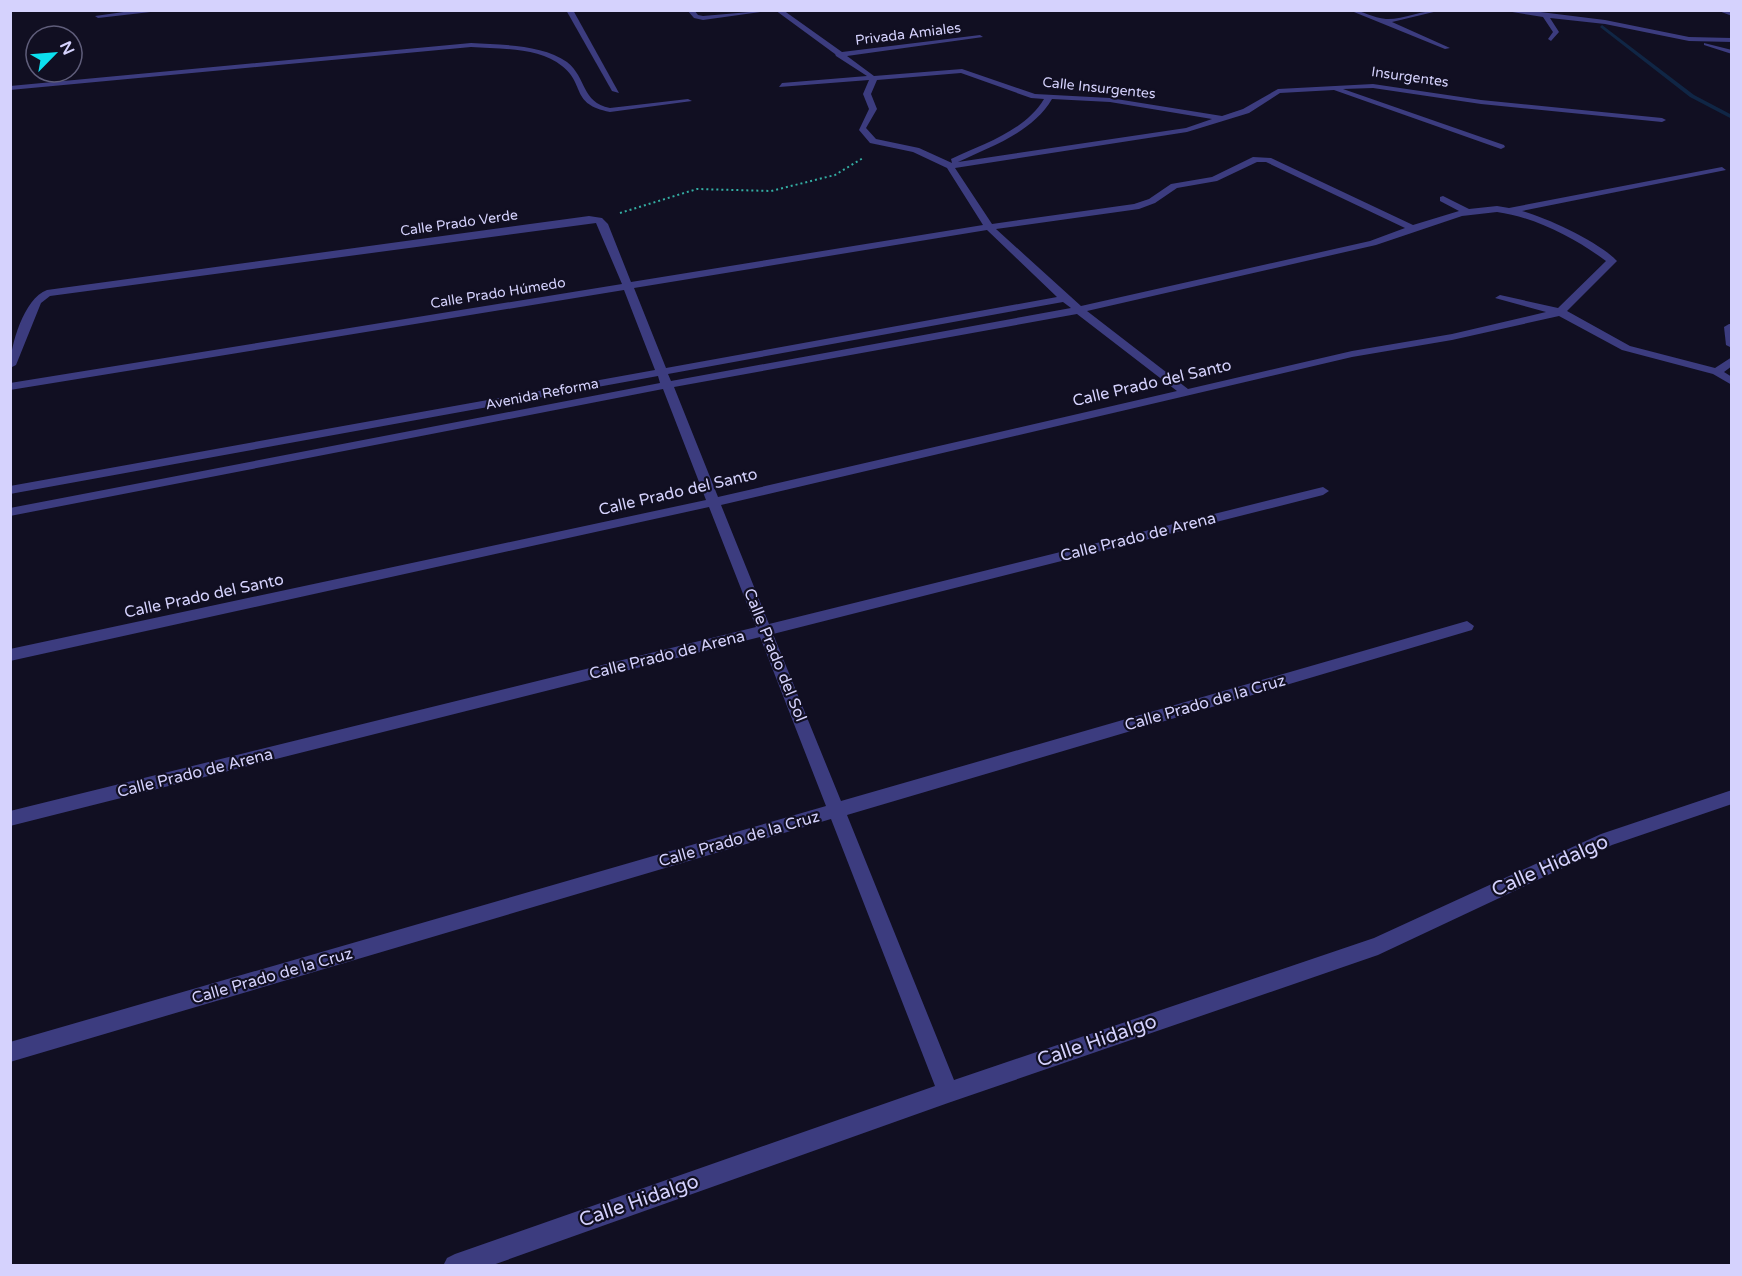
<svg xmlns="http://www.w3.org/2000/svg" width="1742" height="1276" font-family="'Varela Round',sans-serif">
<style>
.lines{fill:none;stroke-linecap:round;stroke-linejoin:round}
.stream{fill:#102645;fill-rule:evenodd}
.path{stroke:#34aea3;stroke-width:2;stroke-dasharray:2 3;stroke-linecap:butt}
.minor{fill:#3c3c7f;fill-rule:evenodd}
.labels{text-anchor:middle;dominant-baseline:central;stroke-width:4.5;stroke-linejoin:round;paint-order:stroke}
.far-street-label{font-size:14px;fill:#d5d2fd;stroke:#110f22}
.street-label{font-size:16px;fill:#d5d2fd;stroke:#110f22}
.near-street-label{font-size:20px;fill:#d5d2fd;stroke:#110f22}
</style>
<rect width="100%" height="100%" fill="#110f22"/>
<g class="lines">
<polygon class="stream" points="1602,25 1694,95 1732,115 1732,119 1690,97 1600,27"/>
<polyline class="path" points="620,213 697,189 771,191 835,175 863,158"/>
<g class="minor">
<polygon points="138,10 168,10 98,18 95,16"/>
<polygon points="566,10 573,10 619,93 612,91"/>
<polygon points="687,10 694,10 698,15 703,16 774,10 703,20 694,18"/>
<path d="M775 10H783L842 52 980 35 983 37 847 56 874 76 962 69 1035 94 1110 98 1222 116 1243 109 1278 89 1373 84 1481 100 1662 118 1666 120 1662 122 1481 104 1373 88 1343 89 1504 145 1505 147 1501 149 1334 90 1280 93 1249 113 1187 132 955 168 992 224 1134 204 1149 199 1171 184 1212 177 1253 157 1271 158 1413 225 1459 211 1440 201V197L1443 196 1469 209 1497 206 1509 208 1722 167 1726 170 1522 211C1547 218 1599 242 1617 261L1567 311 1630 346 1715 368 1732 357V366L1724 372 1732 377V385L1713 374 1622 350 1559 316 1452 340 1352 357 721 505 769 624 1323 487 1329 491 1323 495 773 634 841 801 1467 621 1474 626 1472 630 847 815 954 1080 1374 938 1601 834 1732 790V804L1612 845 1378 955 948 1103 490 1266H443L447 1258 455 1254 935 1086 831 819 10 1062V1042L826 806 760 637 10 826V811L756 627 709 507 10 661V649L706 500 663 389 10 516V508L660 383 658 376 10 494V486L655 370 624 290 10 390V383L622 284 596 223 50 296 41 303 16 365 10 368C10 346 24 298 47 290L589 216 602 218 608 224 631 282 983 225 947 168 913 152 870 143 859 130 869 109 863 94 869 80 779 87 782 83 867 76 836 56 835 54ZM961 73 1031 98 1044 99C1025 131 983 144 951 159L952 163 919 148 876 139 866 128 877 109 871 94 877 80ZM1052 99 1110 102 1212 119 1186 128 958 162C991 146 1032 133 1052 99ZM1257 162H1266L1405 228 1370 241 1081 306 996 229 1139 209 1155 203 1177 188 1217 181ZM1497 212C1535 217 1575 238 1606 261L1558 308 1500 295 1495 298 1546 312 1452 334 1352 351 1188 389 1087 311 1376 245 1462 216ZM987 230 1057 297 666 368 634 288ZM1063 302 1071 308 671 381 668 374ZM1077 314 1177 391 718 497 674 387Z"/>
<path d="M1349 10C1362 10 1373 18 1386 19 1401 20 1423 10 1442 10L1392 22 1450 48 1445 49Z"/>
<polygon points="1500,10 1524,10 1605,20 1689,37 1732,38 1732,42 1689,41 1605,24 1550,18 1559,32 1551,41 1548,39 1553,32 1543,17"/>
<polygon points="1718,10 1732,12 1732,16 1719,11"/>
<path d="M471 43C501 45 542 44 567 62 587 78 581 102 610 108L688 99 692 101 610 112C570 104 586 85 562 66 539 47 499 49 471 47L10 90V86Z"/>
<polygon points="1704,43 1732,50 1732,54 1704,45"/>
<polygon points="1729,324 1732,324 1732,348 1726,345 1724,327"/>
</g>
</g>
<g class="labels">
<g class="far-street-label">
<text transform="translate(908 34) rotate(-7)">Privada Amiales</text>
<text transform="translate(1410 77) rotate(8)">Insurgentes</text>
<text transform="translate(1099 88) rotate(6)">Calle Insurgentes</text>
<text transform="translate(459 223) rotate(-8)">Calle Prado Verde</text>
<text transform="translate(498 293) rotate(-9)">Calle Prado Húmedo</text>
<text transform="translate(542 394) rotate(-11)">Avenida Reforma</text>
</g>
<g class="street-label">
<text transform="translate(1152 383) rotate(-13)">Calle Prado del Santo</text>
<text transform="translate(678 492) rotate(-13)">Calle Prado del Santo</text>
<text transform="translate(1138 537) rotate(-14)">Calle Prado de Arena</text>
<text transform="translate(204 596) rotate(-12)">Calle Prado del Santo</text>
<text transform="translate(667 655) rotate(-14)">Calle Prado de Arena</text>
<text transform="translate(775 655) rotate(68)">Calle Prado del Sol</text>
<text transform="translate(1205 703) rotate(-16)">Calle Prado de la Cruz</text>
<text transform="translate(195 773) rotate(-14)">Calle Prado de Arena</text>
<text transform="translate(739 839) rotate(-16)">Calle Prado de la Cruz</text>
<text transform="translate(272 976) rotate(-16)">Calle Prado de la Cruz</text>
</g>
<g class="near-street-label">
<text transform="translate(1550 866) rotate(-24)">Calle Hidalgo</text>
<text transform="translate(1097 1041) rotate(-19)">Calle Hidalgo</text>
<text transform="translate(639 1201) rotate(-19)">Calle Hidalgo</text>
</g>
</g>
<rect width="1742" height="1276" fill="none" stroke="#d5d2fd" stroke-width="24"/>
<g transform="translate(54 54) rotate(65)"><circle r="28" fill="#110f22" stroke="#5f5d7a" stroke-width="1.5"/>
<path d="M0-4.5L10 22L0 15L-10 22Z" fill="#0ce0ef"/>
<text y="-9" font-size="16" font-weight="bold" text-anchor="middle" fill="#d5d2fd">N</text>
</g>
</svg>
